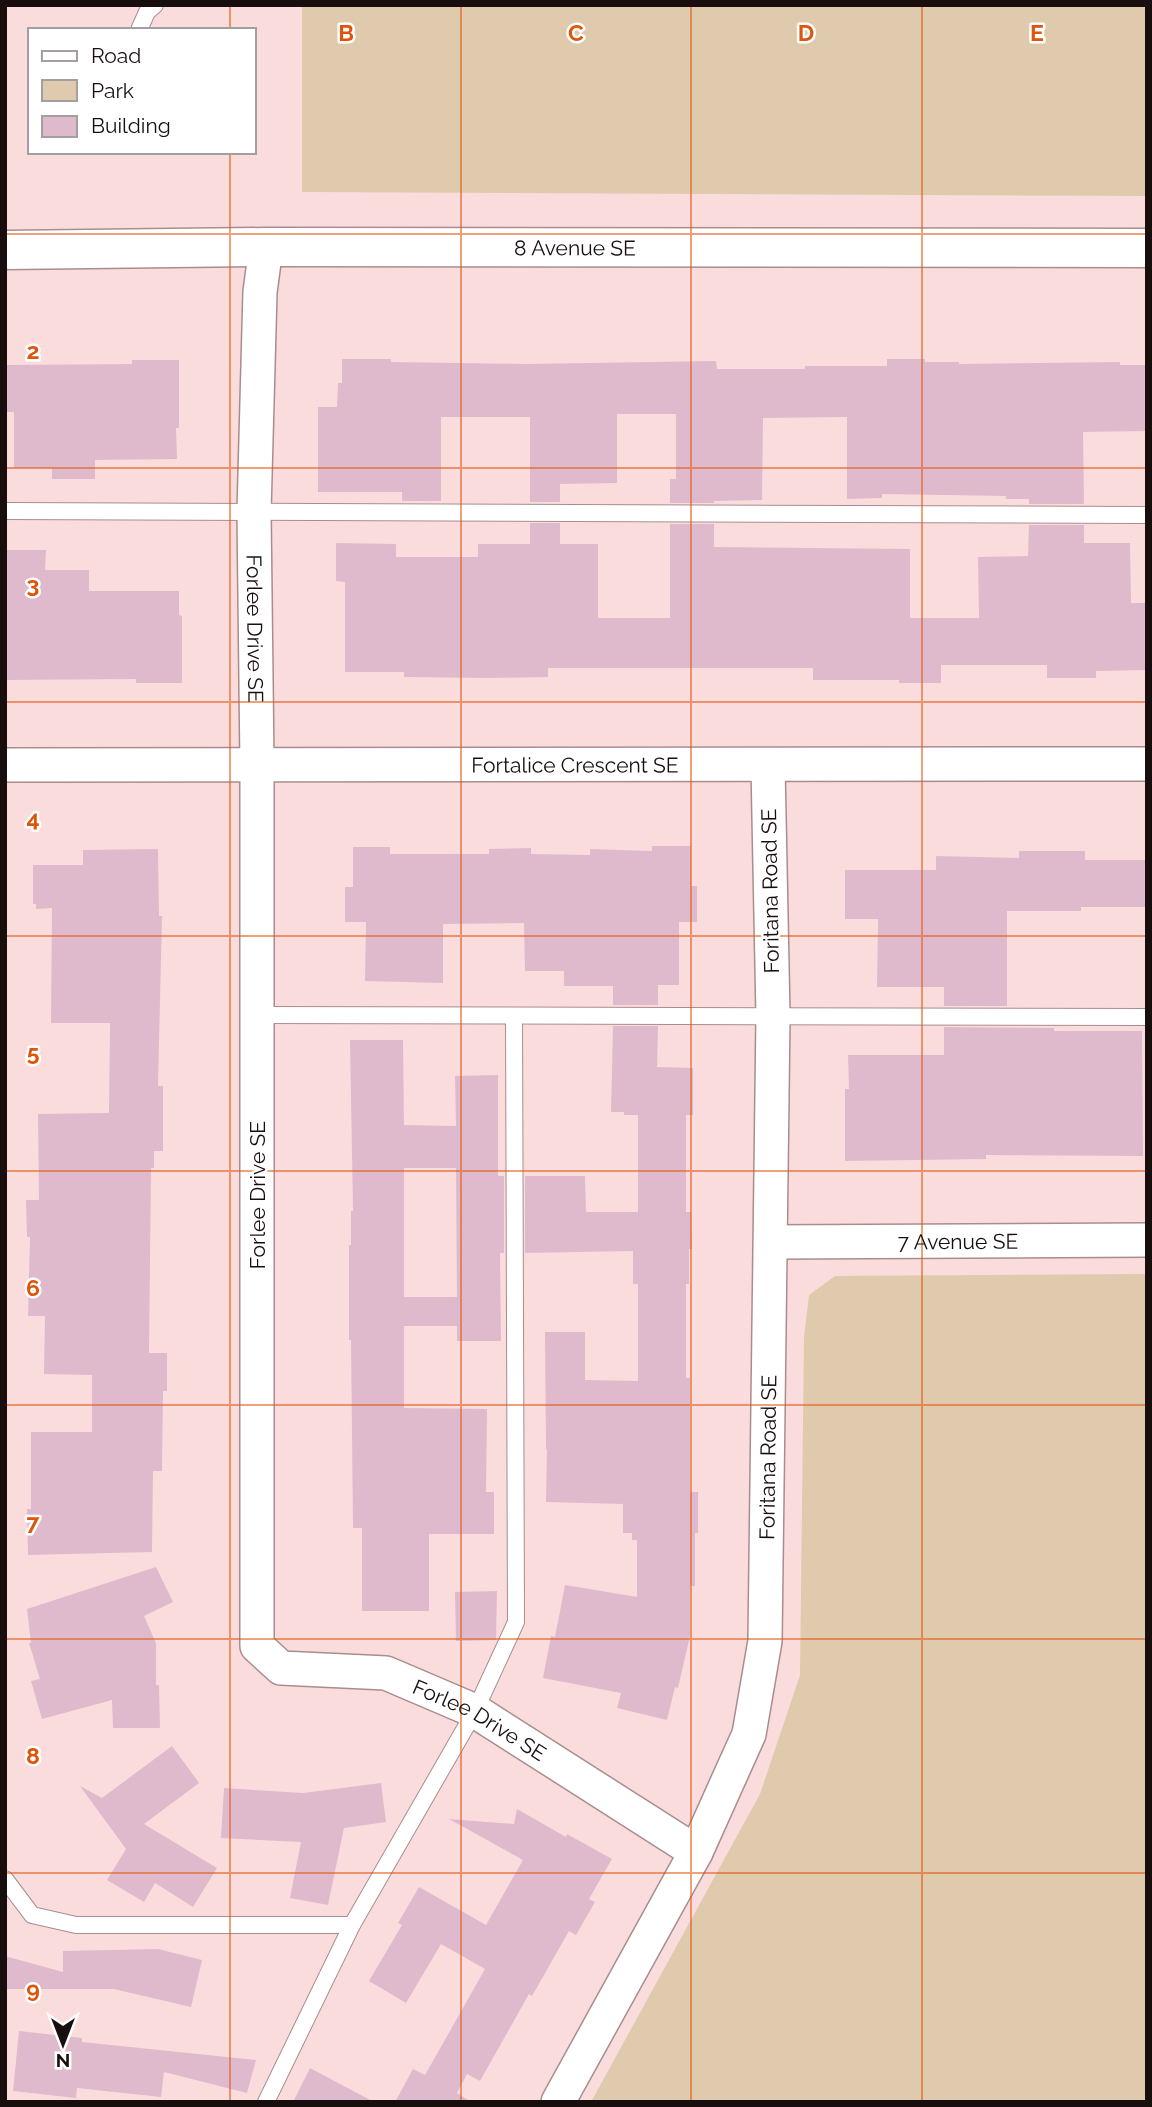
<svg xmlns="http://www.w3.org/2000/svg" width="1152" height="2107" font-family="Raleway,sans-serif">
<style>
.green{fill:#dfcaad}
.building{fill:#dfbacd;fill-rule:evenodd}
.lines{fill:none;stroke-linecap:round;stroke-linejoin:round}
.service-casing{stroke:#a98d8e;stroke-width:18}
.minor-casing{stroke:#a98d8e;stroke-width:36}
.tertiary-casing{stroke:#a98d8e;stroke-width:41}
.service{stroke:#fff;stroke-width:16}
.minor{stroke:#fff;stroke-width:33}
.tertiary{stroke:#fff;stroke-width:38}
.grid{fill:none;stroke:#de550c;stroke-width:2;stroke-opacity:0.55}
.labels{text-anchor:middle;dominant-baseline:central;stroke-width:5;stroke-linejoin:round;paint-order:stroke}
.street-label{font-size:21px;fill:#180e0e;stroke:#fff}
.grid-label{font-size:23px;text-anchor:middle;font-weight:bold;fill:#de550c;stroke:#fff;stroke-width:5;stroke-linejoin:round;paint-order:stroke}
</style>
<rect width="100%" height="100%" fill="#fbdcdd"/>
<g class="green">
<polygon points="302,5 1147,5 1147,196 302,192"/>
<polygon points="1147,1274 1147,2102 591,2102 760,1794 800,1675 804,1337 809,1295 835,1276"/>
</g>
<g class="building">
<polygon points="342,359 391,359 391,362 526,364 716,361 717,369 805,369 805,366 887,366 887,359 925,359 925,362 959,362 959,364 1120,362 1120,365 1147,365 1147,431 1083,432 1084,504 1029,504 1029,499 1006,499 1006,496 882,494 882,498 847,499 847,417 763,418 762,500 714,501 714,503 670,503 670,479 676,479 676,414 617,414 617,483 560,484 560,502 530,502 530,417 441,417 441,501 402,501 402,492 318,492 318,407 337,407 338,383 342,383"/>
<polygon points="132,360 179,360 179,428 176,428 177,459 95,460 95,479 52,479 52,468 14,468 14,412 5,412 5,365 132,364"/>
<polygon points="530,523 560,523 560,544 598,544 598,618 670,618 670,524 714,524 714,547 910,549 910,618 979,618 978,557 1028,556 1029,525 1084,525 1084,543 1130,543 1131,603 1147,603 1147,670 1096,671 1096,678 1047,678 1047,665 941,665 941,683 899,683 899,680 813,680 813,668 548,668 548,677 487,678 404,677 404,672 345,672 345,582 336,581 336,543 396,544 396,557 478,557 478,544 530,544"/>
<polygon points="5,550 46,550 45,570 89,570 89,591 179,591 179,615 182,616 182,683 136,683 136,679 5,680"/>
<polygon points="652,846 691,846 691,886 697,886 697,922 679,922 679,985 658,985 658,1005 613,1005 613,986 564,986 564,971 525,971 524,923 443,924 443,983 365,981 366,922 345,922 345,887 353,887 353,847 390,847 390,854 489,854 489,849 531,848 531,854 590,855 590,849 652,851"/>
<polygon points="158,849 159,916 162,916 158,1086 163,1086 163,1151 154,1151 154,1168 151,1168 149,1353 167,1353 167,1391 163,1391 162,1471 153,1471 152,1552 28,1555 27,1509 31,1509 31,1432 92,1432 92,1375 44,1374 45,1316 28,1316 30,1237 27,1237 26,1200 39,1200 38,1114 109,1113 110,1023 51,1023 52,908 36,909 36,904 33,904 33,865 83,865 83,850"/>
<polygon points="1019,851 1085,851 1085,860 1147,860 1147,907 1081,907 1081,911 1007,911 1007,1006 944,1006 944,987 877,987 878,919 845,919 845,870 936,870 936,856 1019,858"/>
<polygon points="613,1026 658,1026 657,1067 693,1068 693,1115 686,1115 686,1212 691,1212 692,1249 689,1249 689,1284 686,1284 686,1378 690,1378 690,1492 698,1492 698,1533 695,1533 695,1586 690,1586 690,1636 678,1688 675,1687 667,1720 617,1708 621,1693 543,1678 551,1636 555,1637 565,1585 637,1597 637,1540 632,1540 632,1533 623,1533 623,1504 546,1502 547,1449 546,1449 545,1332 585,1332 585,1380 638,1381 638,1284 633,1284 633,1251 525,1253 525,1176 585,1176 586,1212 638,1212 638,1115 624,1115 624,1112 611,1112"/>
<polygon points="944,1027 1054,1028 1054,1031 1142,1031 1143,1156 986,1155 986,1159 845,1161 845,1089 849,1089 848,1055 944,1055"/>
<path d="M350 1040H403L404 1125 456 1126 455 1076 498 1075V1176H504V1253H500L501 1341H457V1326H404V1408L487 1409 486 1492H494V1534H429V1611H362V1528H353L351 1340H349V1245H351V1211H353ZM404 1168H456L457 1297H404Z"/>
<polygon points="156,1567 173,1602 144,1616 156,1643 156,1685 159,1685 160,1728 113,1728 112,1700 42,1719 31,1681 40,1679 29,1643 31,1643 27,1609"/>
<polygon points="497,1591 496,1640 456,1641 455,1592"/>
<polygon points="172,1746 199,1783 144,1824 217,1868 193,1907 155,1883 144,1902 107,1880 126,1849 80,1786 102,1798"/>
<polygon points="381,1783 386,1822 344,1828 328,1905 290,1898 301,1842 221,1838 224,1788 303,1793"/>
<polygon points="517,1809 566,1837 567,1834 612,1859 589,1899 595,1902 576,1935 569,1931 532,1996 529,1994 480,2081 467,2074 457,2093 471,2102 395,2102 413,2069 425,2075 485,1969 441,1944 406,2003 369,1981 402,1925 398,1923 419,1887 486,1925 523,1860 449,1819 514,1824"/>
<polygon points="158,1949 202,1960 191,2007 114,1989 5,1989 5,1956 63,1972 63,1951"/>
<polygon points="19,2031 82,2038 82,2042 256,2060 247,2093 164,2072 161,2097 77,2088 76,2098 13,2091"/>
<polygon points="310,2068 374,2102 293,2102"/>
</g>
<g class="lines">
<g class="service-casing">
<g id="service">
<polyline points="139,30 147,12 155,5"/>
<polyline points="5,511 1147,515"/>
<polyline points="258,1015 1147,1017"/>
<polyline points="5,1879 32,1915 76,1925 352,1925"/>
<polyline points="266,2102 352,1925 475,1711 516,1622 514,1016"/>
</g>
</g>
<g class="minor-casing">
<g id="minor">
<path id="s1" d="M266 247 260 292 254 512 257 764V1646L281 1668 386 1673 475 1711 696 1852"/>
<path id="s2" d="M5 765 1147 764"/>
<path id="s3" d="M771 1242 1147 1240"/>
<path id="s4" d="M558 2102 696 1852 749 1734 765 1641 773 1016 768 766"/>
</g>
</g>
<g class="tertiary-casing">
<g id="tertiary">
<path id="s5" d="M5 250 266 247 1147 248"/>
</g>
</g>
<use href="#service" class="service"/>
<use href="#minor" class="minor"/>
<use href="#tertiary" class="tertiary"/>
</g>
<path class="grid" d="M230 5V30M461 5V2102M691 5V2102M922 5V2102M230 152V2102M5 234H1147M5 468H1147M5 702H1147M5 936H1147M5 1171H1147M5 1405H1147M5 1639H1147M5 1873H1147"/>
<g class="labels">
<g class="street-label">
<text stroke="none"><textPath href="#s5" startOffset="570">8 Avenue SE</textPath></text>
<text stroke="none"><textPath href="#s1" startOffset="382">Forlee Drive SE</textPath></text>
<text stroke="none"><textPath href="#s2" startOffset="570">Fortalice Crescent SE</textPath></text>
<text transform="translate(770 891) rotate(-91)">Foritana Road SE</text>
<text transform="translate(257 1195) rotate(-90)">Forlee Drive SE</text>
<text stroke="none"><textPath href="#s3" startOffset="187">7 Avenue SE</textPath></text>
<text stroke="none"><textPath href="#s4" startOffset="693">Foritana Road SE</textPath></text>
<text stroke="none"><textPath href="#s1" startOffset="1642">Forlee Drive SE</textPath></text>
</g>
</g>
<g class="grid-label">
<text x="346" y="41">B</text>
<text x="576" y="41">C</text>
<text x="806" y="41">D</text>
<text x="1037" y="41">E</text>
<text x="33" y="359">2</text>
<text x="33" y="593">3</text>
<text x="33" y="827">4</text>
<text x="33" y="1061">5</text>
<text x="33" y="1296">6</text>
<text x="33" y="1530">7</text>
<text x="33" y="1764">8</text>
<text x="33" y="1998">9</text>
</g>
<rect width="1152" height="2107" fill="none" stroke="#180e0e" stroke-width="14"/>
<rect x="28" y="28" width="228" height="126" fill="#ffffff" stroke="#a39f9f" stroke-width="2"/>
<rect x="42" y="51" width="35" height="10" fill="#ffffff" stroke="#a39f9f" stroke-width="2"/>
<text x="91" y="63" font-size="21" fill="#180e0e">Road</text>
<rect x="42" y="80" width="35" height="21" fill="#dfcaad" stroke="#a39f9f" stroke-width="2"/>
<text x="91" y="98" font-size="21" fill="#180e0e">Park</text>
<rect x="42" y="116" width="35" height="21" fill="#dfbacd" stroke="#a39f9f" stroke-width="2"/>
<text x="91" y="133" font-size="21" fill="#180e0e">Building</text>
<g transform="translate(63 2044) rotate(180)" stroke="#ffffff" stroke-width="5" paint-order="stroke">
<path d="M0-5L12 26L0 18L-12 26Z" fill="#180e0e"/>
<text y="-10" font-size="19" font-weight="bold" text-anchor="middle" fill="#180e0e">N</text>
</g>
</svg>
